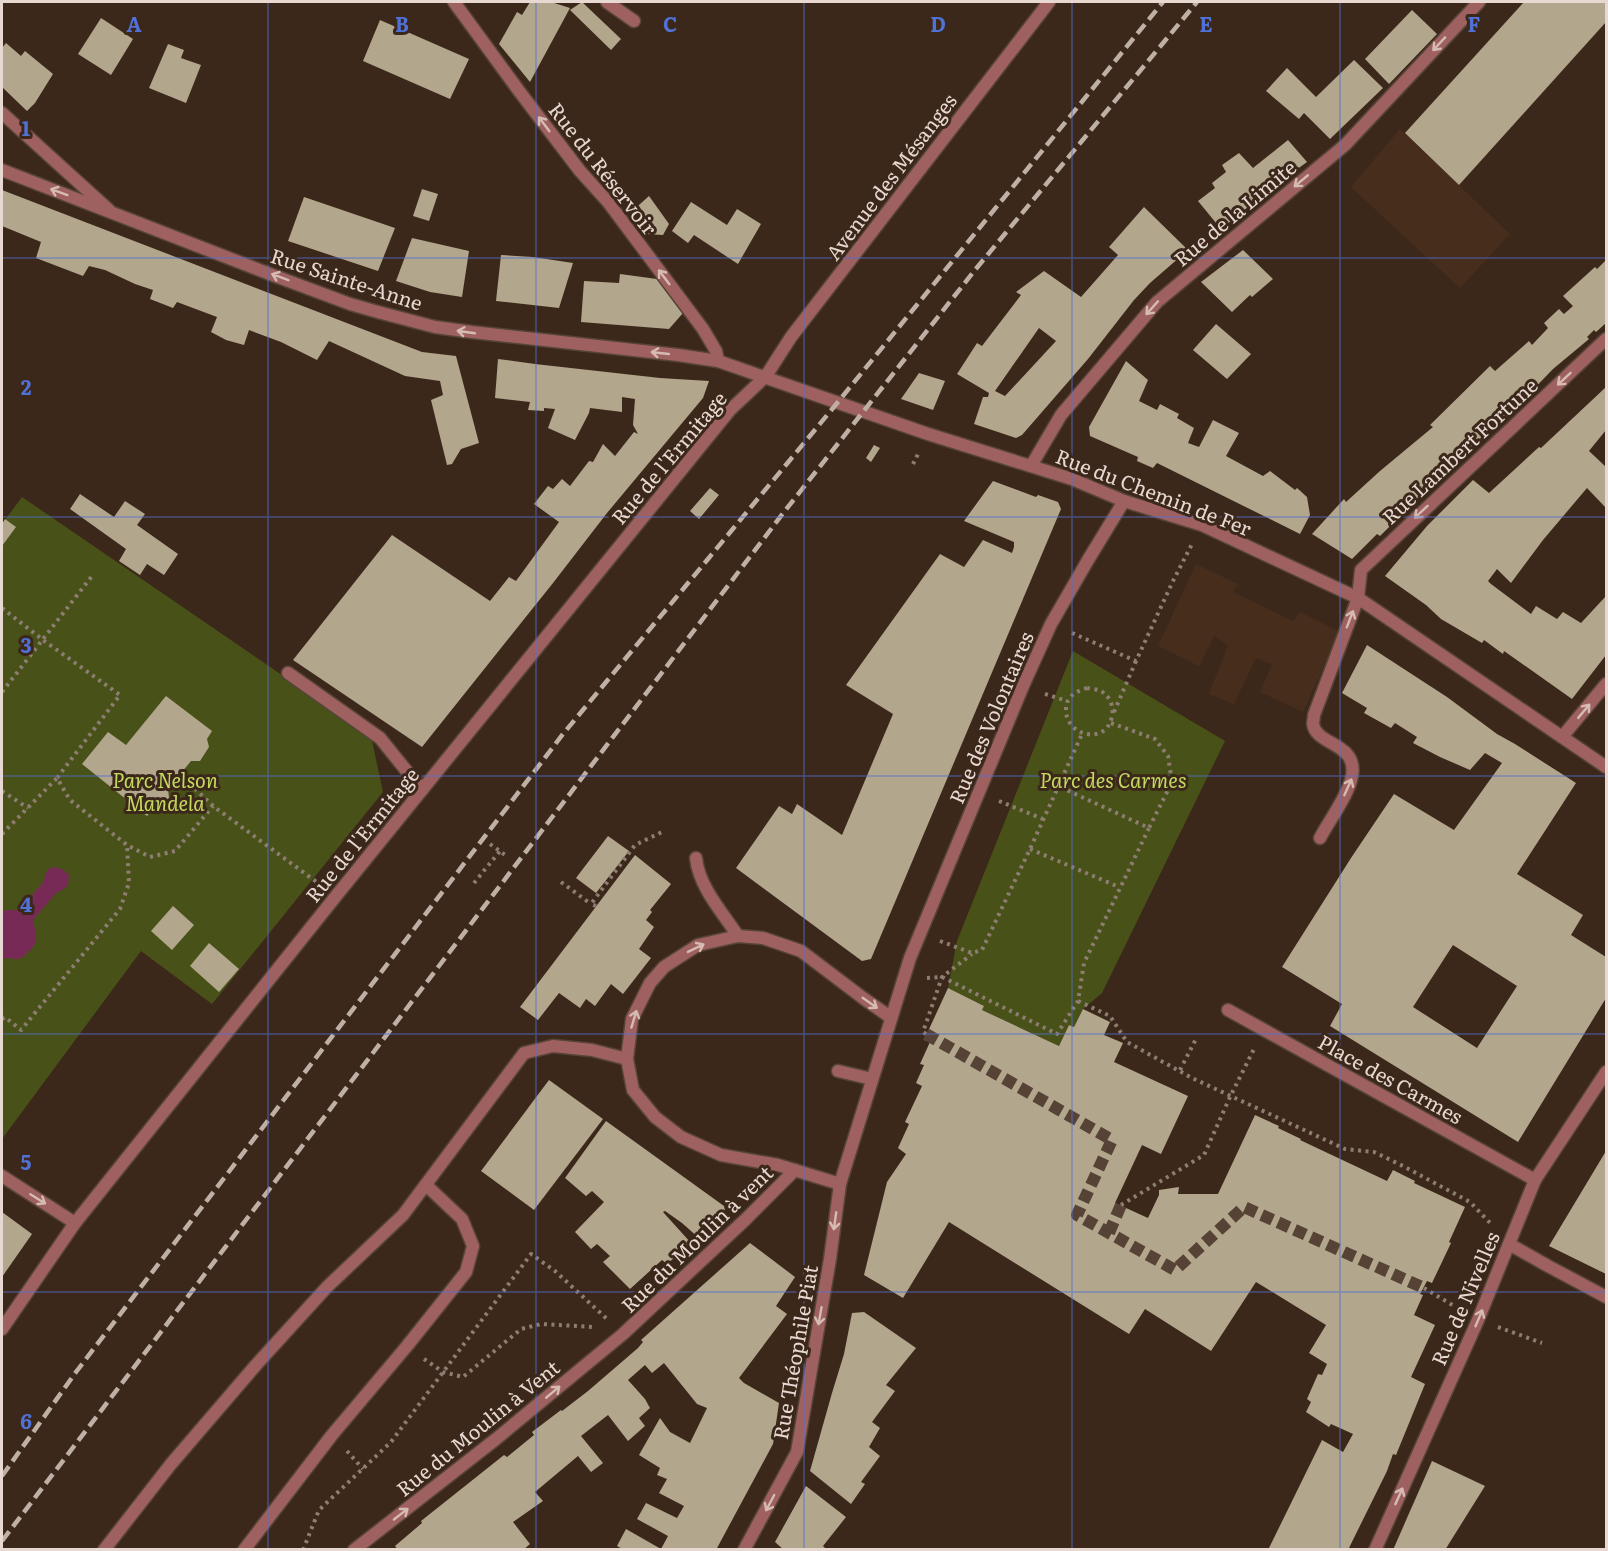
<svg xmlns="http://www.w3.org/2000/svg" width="1608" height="1551" font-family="Literata,serif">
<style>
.built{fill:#472d1c}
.green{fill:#485218}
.water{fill:#782a56}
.building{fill:#b2a68d;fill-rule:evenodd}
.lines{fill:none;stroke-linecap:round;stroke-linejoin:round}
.pedestrian-tunnel{stroke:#564336;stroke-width:12;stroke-dasharray:12 6;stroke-linecap:butt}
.service-casing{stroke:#574438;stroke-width:15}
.minor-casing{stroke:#574438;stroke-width:15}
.tertiary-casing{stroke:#574438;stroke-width:15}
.path{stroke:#8e7d72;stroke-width:4;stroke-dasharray:3 4.5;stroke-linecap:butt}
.service{stroke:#9e615f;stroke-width:12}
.minor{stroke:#9e615f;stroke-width:12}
.tertiary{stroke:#9e615f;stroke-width:12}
.rail{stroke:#bfb0a6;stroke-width:4.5;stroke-dasharray:12 6;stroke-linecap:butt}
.oneway{stroke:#d5bbb4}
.grid{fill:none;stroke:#5071d6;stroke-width:1.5;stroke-opacity:0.55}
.labels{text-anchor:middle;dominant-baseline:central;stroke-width:6;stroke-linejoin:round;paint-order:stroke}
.street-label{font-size:20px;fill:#e7d9d1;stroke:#3c281b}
.park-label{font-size:20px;font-style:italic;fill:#c4da5f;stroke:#3c281b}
.grid-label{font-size:20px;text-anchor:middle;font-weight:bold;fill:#5071d6;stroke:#3c281b;stroke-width:6;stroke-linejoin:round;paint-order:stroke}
</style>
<rect width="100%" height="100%" fill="#3c281b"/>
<g class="built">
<polygon points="1400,129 1510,234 1460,288 1351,187"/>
<polygon points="1196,564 1238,584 1233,592 1293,621 1300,612 1340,632 1303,712 1260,692 1272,664 1256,658 1234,704 1209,694 1228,645 1214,636 1199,666 1158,646"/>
</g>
<g class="green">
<polygon points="22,497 371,736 383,792 212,1004 141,951 2,1139 2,524"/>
<polygon points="1073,651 1225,741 1102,993 1083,1009 1074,1027 1069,1025 1059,1046 982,1010 984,1006 948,988 957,941"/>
</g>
<path class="water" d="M56 867 63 870 69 875 68 885 63 890 57 892 33 920C38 942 38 945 20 959L2 958V913L5 910H20L44 881 45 875 48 869Z"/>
<g class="building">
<polygon points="530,2 551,2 570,8 530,82 499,44 517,12 522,15"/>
<polygon points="582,2 621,39 611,50 570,10"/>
<polygon points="1524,2 1606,2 1606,22 1459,185 1405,133"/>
<polygon points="1412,10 1437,34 1389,84 1365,59"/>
<polygon points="101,18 133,39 111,75 78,54"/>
<polygon points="380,20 469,59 450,99 363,61"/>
<polygon points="6,43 21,56 25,51 53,74 35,103 27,111 2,87 2,48"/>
<polygon points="168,44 184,50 181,58 201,65 186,103 149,88"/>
<polygon points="1354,60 1383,88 1330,139 1304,113 1299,119 1266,91 1287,68 1316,97"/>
<polygon points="1288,140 1307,162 1270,189 1221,229 1198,201 1215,188 1212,183 1226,172 1222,165 1239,153 1253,168"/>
<polygon points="422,189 438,194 429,221 413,216"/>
<polygon points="2,190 422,352 456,356 479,443 461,449 452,464 447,465 431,400 443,395 440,381 405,376 329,341 317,360 281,342 249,330 244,345 226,340 211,332 217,317 177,302 173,308 150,299 153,290 135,284 105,270 89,266 83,276 36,258 41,242 2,226"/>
<polygon points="649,196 669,224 663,235 646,234 630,213"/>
<polygon points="304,197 395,228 378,271 288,241"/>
<polygon points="691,202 727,225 737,209 761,224 738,264 694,235 688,243 672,231"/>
<path d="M1144 207 1188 250 1150 283 1134 300 1088 359 1022 435 1016 438 974 424 983 397H988L989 393 957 374 977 343 982 346 1021 295 1016 292 1044 271 1081 297 1118 255 1109 247ZM1039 328 1056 341 1005 396 995 391Z"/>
<polygon points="412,238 469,251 462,297 430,292 396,281"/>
<polygon points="1243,250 1273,279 1252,297 1250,295 1232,312 1201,282"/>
<polygon points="501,255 533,257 573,263 559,308 496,301"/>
<polygon points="1606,260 1606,323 1596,332 1594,330 1587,337 1589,339 1553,369 1521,402 1460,457 1380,536 1377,534 1352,559 1312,534 1344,499 1346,502 1380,471 1433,427 1430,425 1490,366 1495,371 1529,341 1532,345 1548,328 1544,323 1559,309 1564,314 1573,306 1563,296 1595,267 1597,269"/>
<polygon points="620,274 657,279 683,313 669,329 581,322 584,281 619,283"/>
<polygon points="1216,324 1251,354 1227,379 1193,350"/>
<polygon points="498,359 535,364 660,378 709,381 703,398 607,513 553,583 422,747 293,660 392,535 490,601 509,577 516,581 559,522 534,504 548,486 553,489 562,479 570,486 589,461 593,462 603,444 615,456 634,432 638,434 633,425 635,399 622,397 622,412 590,408 589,413 575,440 548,428 555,409 544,408 544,411 528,410 530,402 495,398"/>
<polygon points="1126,361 1148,380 1139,401 1157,410 1160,404 1179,414 1177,418 1194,428 1188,443 1199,447 1213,420 1239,433 1226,456 1263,476 1270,471 1295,490 1297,488 1307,497 1310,515 1300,534 1157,463 1153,468 1137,461 1138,457 1090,436 1089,427"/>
<polygon points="919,373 945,381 933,410 901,399"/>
<polygon points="1606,387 1606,430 1589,451 1606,467 1606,508 1587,488 1543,540 1511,583 1497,569 1488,581 1491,584 1531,614 1536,606 1557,619 1563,612 1581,623 1606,596 1606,655 1572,699 1504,651 1503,654 1484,640 1482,643 1441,619 1426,605 1385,576 1427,526 1473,480 1489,493 1539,447 1541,448"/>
<polygon points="874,445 880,448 871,462 866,458"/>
<polygon points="993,481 1036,497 1038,495 1058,502 1061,509 871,959 862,961 736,868 779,806 792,814 797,804 842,835 893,714 846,685 940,554 964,567 983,540 1012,553 1014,547 1014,542 964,521"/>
<polygon points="710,488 719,495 699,519 690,511"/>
<polygon points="80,494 114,517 125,501 145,514 137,525 178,554 164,575 147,564 140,575 119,561 126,549 70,509"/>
<polygon points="5,519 16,527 2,546 2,524"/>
<path d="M1367 645 1447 697 1497 734 1515 744 1576 783 1517 874 1583 915 1571 935 1606 957V998L1518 1142 1330 1026 1342 1004 1282 967 1351 858 1394 794 1454 830 1502 763 1485 753 1470 770 1440 757 1413 743 1417 737 1395 723 1391 728 1364 713 1367 708 1342 693ZM1453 945 1517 986 1477 1048 1413 1007Z"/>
<polygon points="166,696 212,731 207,739 209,747 200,761 191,761 168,789 169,798 159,811 152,810 147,816 82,764 108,732 126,745"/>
<polygon points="608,836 629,851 596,893 576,878"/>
<polygon points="635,855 671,884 650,910 652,912 646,920 654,927 639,949 651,958 623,994 611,984 595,1006 586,999 580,1008 559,993 538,1020 520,1007"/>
<polygon points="173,906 194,925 172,950 151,931"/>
<polygon points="209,943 239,969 219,992 190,966"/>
<polygon points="948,988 984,1006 982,1010 1059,1046 1069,1025 1074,1027 1083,1009 1110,1022 1104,1035 1123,1043 1114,1062 1188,1096 1161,1154 1142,1145 1115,1203 1148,1218 1159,1195 1159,1190 1179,1187 1178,1194 1218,1194 1255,1115 1279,1126 1278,1128 1301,1139 1300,1140 1387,1181 1393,1170 1415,1181 1414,1183 1465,1207 1449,1242 1451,1243 1432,1283 1427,1281 1420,1294 1423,1295 1414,1315 1435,1325 1411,1377 1425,1384 1396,1455 1393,1454 1387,1471 1348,1550 1268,1550 1322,1440 1343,1452 1353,1434 1331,1424 1329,1427 1306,1412 1311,1402 1307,1399 1318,1374 1322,1375 1327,1364 1309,1353 1326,1325 1256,1282 1211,1351 1145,1309 1129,1334 949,1222 903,1298 864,1275 887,1182 906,1154 898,1148 909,1124 905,1122 922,1086 916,1083 924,1065 920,1064 930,1042 924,1040"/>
<polygon points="549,1080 603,1119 534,1210 481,1171"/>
<polygon points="606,1121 724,1206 726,1215 700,1239 682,1223 665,1211 663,1212 691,1243 667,1264 662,1260 630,1289 603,1262 610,1256 597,1244 591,1249 575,1232 604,1202 592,1191 586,1196 565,1178"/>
<polygon points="1606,1151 1606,1274 1549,1246"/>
<polygon points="2,1212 32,1234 2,1277"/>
<polygon points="750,1243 795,1277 776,1306 787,1314 739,1378 744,1383 779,1403 773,1444 716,1550 624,1550 617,1546 626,1529 661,1549 668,1536 637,1519 646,1503 677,1518 684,1506 659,1493 667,1479 657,1475 660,1468 639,1455 660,1418 670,1432 690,1443 707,1408 697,1404 664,1363 652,1373 645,1365 628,1380 645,1399 650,1408 639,1418 645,1426 628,1441 608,1415 581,1436 603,1463 591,1472 578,1456 535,1492 543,1501 513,1522 530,1544 523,1550 398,1550 395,1546 422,1523 421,1521 504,1455 507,1457 534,1435 532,1432 561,1410 562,1411 588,1391 638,1348 643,1342 641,1340"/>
<polygon points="864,1312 916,1348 886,1385 895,1391 872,1422 880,1428 869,1447 880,1456 861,1482 865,1484 851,1504 810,1471 832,1393 844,1354 852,1313"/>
<polygon points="1432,1461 1485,1486 1445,1550 1393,1550"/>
<polygon points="806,1486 846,1517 823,1546 827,1550 784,1550 775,1542"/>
</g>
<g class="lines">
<g class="pedestrian-tunnel">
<polyline points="926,1034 1112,1140 1077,1215 1175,1270 1244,1207 1424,1288"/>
<polyline points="1109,1233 1121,1205"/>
</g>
<g class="service-casing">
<g id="service">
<polyline points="288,673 380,738 422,790"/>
<path d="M696 858C699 887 722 912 738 936"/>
<polyline points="838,1071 872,1079"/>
<polyline points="104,1550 171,1464 256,1365 327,1287 403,1215 524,1053 553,1046 592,1050 627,1059"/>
<polyline points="244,1550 332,1435 407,1346 466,1272 473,1246 462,1219 426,1185"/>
</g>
</g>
<g class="minor-casing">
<g id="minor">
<polyline points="454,2 519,91 580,171 608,202 703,329 716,351 718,361"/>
<polyline points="607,2 634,21"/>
<polyline points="2,113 109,210"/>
<polyline points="1031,466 1061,415 1157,302 1345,145 1479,2"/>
<polyline points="1562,737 1606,684"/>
<path d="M1320 838C1329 821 1349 794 1352 776 1358 742 1316 746 1313 724 1313 721 1314 718 1314 715L1358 598 1361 570 1606 339"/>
<polyline points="1228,1010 1535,1180"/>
<polyline points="840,1184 778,1165 721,1155 681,1137 655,1117 633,1090 627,1059 632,1019 650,983 664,967 698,945 738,936 763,938 801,951 863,998 890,1017"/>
<polyline points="1509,1244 1548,1266 1606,1297"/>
<polyline points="354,1550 496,1439 623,1334 746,1219 795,1170"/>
<polyline points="744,1550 797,1452 830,1259 840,1184 910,958 1023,686 1051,624 1088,560 1124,501"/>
<polyline points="1375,1550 1478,1320 1535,1180 1606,1072"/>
</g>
</g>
<g class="tertiary-casing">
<g id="tertiary">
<polyline points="2,170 275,276 350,304 378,312 435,327 472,332 678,355 718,361 928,434 1072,479 1124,501 1202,525 1358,598 1606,767"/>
<polyline points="2,1176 75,1223"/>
<polyline points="2,1329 75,1223 336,896 730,410 766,376 791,337 1049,2"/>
</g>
</g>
<g class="path">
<polyline points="913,464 918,454"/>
<polyline points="2,608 43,640 120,695 57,778 70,800 127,845 150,857 175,851 213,806"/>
<polyline points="1072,633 1136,661 1173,581 1192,544"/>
<path d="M1087 688C1091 689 1097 689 1101 691 1111 697 1115 709 1111 720 1103 745 1066 735 1066 710 1066 703 1068 698 1074 694 1078 691 1083 689 1087 688Z"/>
<polyline points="2,692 92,576"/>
<polyline points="1045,694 1067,701"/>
<polyline points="1114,712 1136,661"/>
<polyline points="1111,723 1155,739 1168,756 1172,782 1149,828"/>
<polyline points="184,778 213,806 318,883"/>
<polyline points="2,791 28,808"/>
<polyline points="999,801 1043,819"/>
<polyline points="2,834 57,778"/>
<polyline points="490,844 508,857"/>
<polyline points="1030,849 1119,887"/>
<polyline points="561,882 591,904"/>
<polyline points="474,883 500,851"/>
<polyline points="596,906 591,904 635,845 662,832"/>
<polyline points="940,941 972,953 982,950 1030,849 1082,734"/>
<polyline points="927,978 942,977 1057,1034 1078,1001 1084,963 1149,828 1058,786"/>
<polyline points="1078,1001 1110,1016 1127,1042 1192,1078 1345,1149 1374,1152 1403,1166 1470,1202 1492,1225"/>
<polyline points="2,1019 5,1017 21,1030 120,909 129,883 127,845"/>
<polyline points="926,1034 923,1032 942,977 972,954"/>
<polyline points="1180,1070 1197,1037"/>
<polyline points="1121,1205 1204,1155 1230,1097 1254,1049"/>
<polyline points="1424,1288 1459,1309"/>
<polyline points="1498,1327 1542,1343"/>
<polyline points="424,1359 443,1372 463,1377 521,1329 541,1324 594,1327"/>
<polyline points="347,1451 363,1469"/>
<polyline points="303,1550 319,1510 391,1442 531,1254 555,1271 607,1319"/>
</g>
<use href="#service" class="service"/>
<use href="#minor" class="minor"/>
<use href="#tertiary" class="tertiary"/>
<g class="rail">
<polyline points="2,1476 76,1372 563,734 838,402 1163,2"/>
<polyline points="2,1541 784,512 975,270 1197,2"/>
</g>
</g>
<defs><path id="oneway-shaft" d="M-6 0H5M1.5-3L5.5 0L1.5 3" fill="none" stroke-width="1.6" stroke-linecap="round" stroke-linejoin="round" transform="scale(1.5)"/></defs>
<g class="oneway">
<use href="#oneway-shaft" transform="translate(1439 44) rotate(133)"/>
<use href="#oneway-shaft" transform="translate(544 124) rotate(-127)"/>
<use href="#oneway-shaft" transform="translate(1301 181) rotate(140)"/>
<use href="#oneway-shaft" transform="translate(59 192) rotate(-160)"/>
<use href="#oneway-shaft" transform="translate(280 277) rotate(-159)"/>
<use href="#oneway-shaft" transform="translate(664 277) rotate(-127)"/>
<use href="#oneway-shaft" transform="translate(1152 308) rotate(132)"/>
<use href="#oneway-shaft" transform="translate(466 332) rotate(-172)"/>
<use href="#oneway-shaft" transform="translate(660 353) rotate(-174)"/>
<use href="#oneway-shaft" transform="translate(1564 379) rotate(137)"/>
<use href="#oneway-shaft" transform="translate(1421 512) rotate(137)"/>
<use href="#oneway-shaft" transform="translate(1350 619) rotate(-69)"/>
<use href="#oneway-shaft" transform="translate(1584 711) rotate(-50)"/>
<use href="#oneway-shaft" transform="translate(1348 787) rotate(-66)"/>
<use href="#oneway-shaft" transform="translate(696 948) rotate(-26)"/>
<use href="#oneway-shaft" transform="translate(870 1003) rotate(35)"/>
<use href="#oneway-shaft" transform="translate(634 1019) rotate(-73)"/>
<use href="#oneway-shaft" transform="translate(38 1199) rotate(32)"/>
<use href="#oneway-shaft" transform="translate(835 1221) rotate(98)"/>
<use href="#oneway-shaft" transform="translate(820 1316) rotate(100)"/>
<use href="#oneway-shaft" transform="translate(1479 1318) rotate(-67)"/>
<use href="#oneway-shaft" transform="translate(553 1392) rotate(-40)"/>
<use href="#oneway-shaft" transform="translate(1399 1496) rotate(-66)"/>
<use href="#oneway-shaft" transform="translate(770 1503) rotate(118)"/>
<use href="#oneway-shaft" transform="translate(401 1514) rotate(-38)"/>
</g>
<path class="grid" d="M268 2V1550M536 2V1550M804 2V1550M1072 2V1550M1340 2V1550M2 258H1606M2 517H1606M2 776H1606M2 1034H1606M2 1292H1606"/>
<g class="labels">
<g class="street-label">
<text transform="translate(604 168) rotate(52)">Rue du Réservoir</text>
<text transform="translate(890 176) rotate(-53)">Avenue des Mésanges</text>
<text transform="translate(1234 212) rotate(-40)">Rue de la Limite</text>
<text transform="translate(347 278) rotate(18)">Rue Sainte-Anne</text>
<text transform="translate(1459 450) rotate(-43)">Rue Lambert Fortune</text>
<text transform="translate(668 457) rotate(-50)">Rue de l'Ermitage</text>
<text transform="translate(1154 491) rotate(21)">Rue du Chemin de Fer</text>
<text transform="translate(990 717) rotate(-67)">Rue des Volontaires</text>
<text transform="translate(361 834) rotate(-51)">Rue de l'Ermitage</text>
<text transform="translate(1391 1078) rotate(29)">Place des Carmes</text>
<text transform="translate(696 1238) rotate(-44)">Rue du Moulin à vent</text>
<text transform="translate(1464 1298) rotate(-67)">Rue de Nivelles</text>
<text transform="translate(794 1352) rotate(-80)">Rue Théophile Piat</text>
<text transform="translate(477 1427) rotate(-39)">Rue du Moulin à Vent</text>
</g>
<g class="park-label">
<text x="165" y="779">Parc Nelson<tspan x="165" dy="23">Mandela</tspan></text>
<text x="1113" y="779">Parc des Carmes</text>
</g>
</g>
<g class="grid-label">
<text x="134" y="32">A</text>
<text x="402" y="32">B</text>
<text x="670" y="32">C</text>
<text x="938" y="32">D</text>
<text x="1206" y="32">E</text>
<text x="1474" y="32">F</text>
<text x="26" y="136">1</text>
<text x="26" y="395">2</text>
<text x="26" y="653">3</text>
<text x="26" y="912">4</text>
<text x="26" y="1170">5</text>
<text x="26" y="1429">6</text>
</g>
<rect width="1608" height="1551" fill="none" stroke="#e7d9d1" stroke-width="6"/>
</svg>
